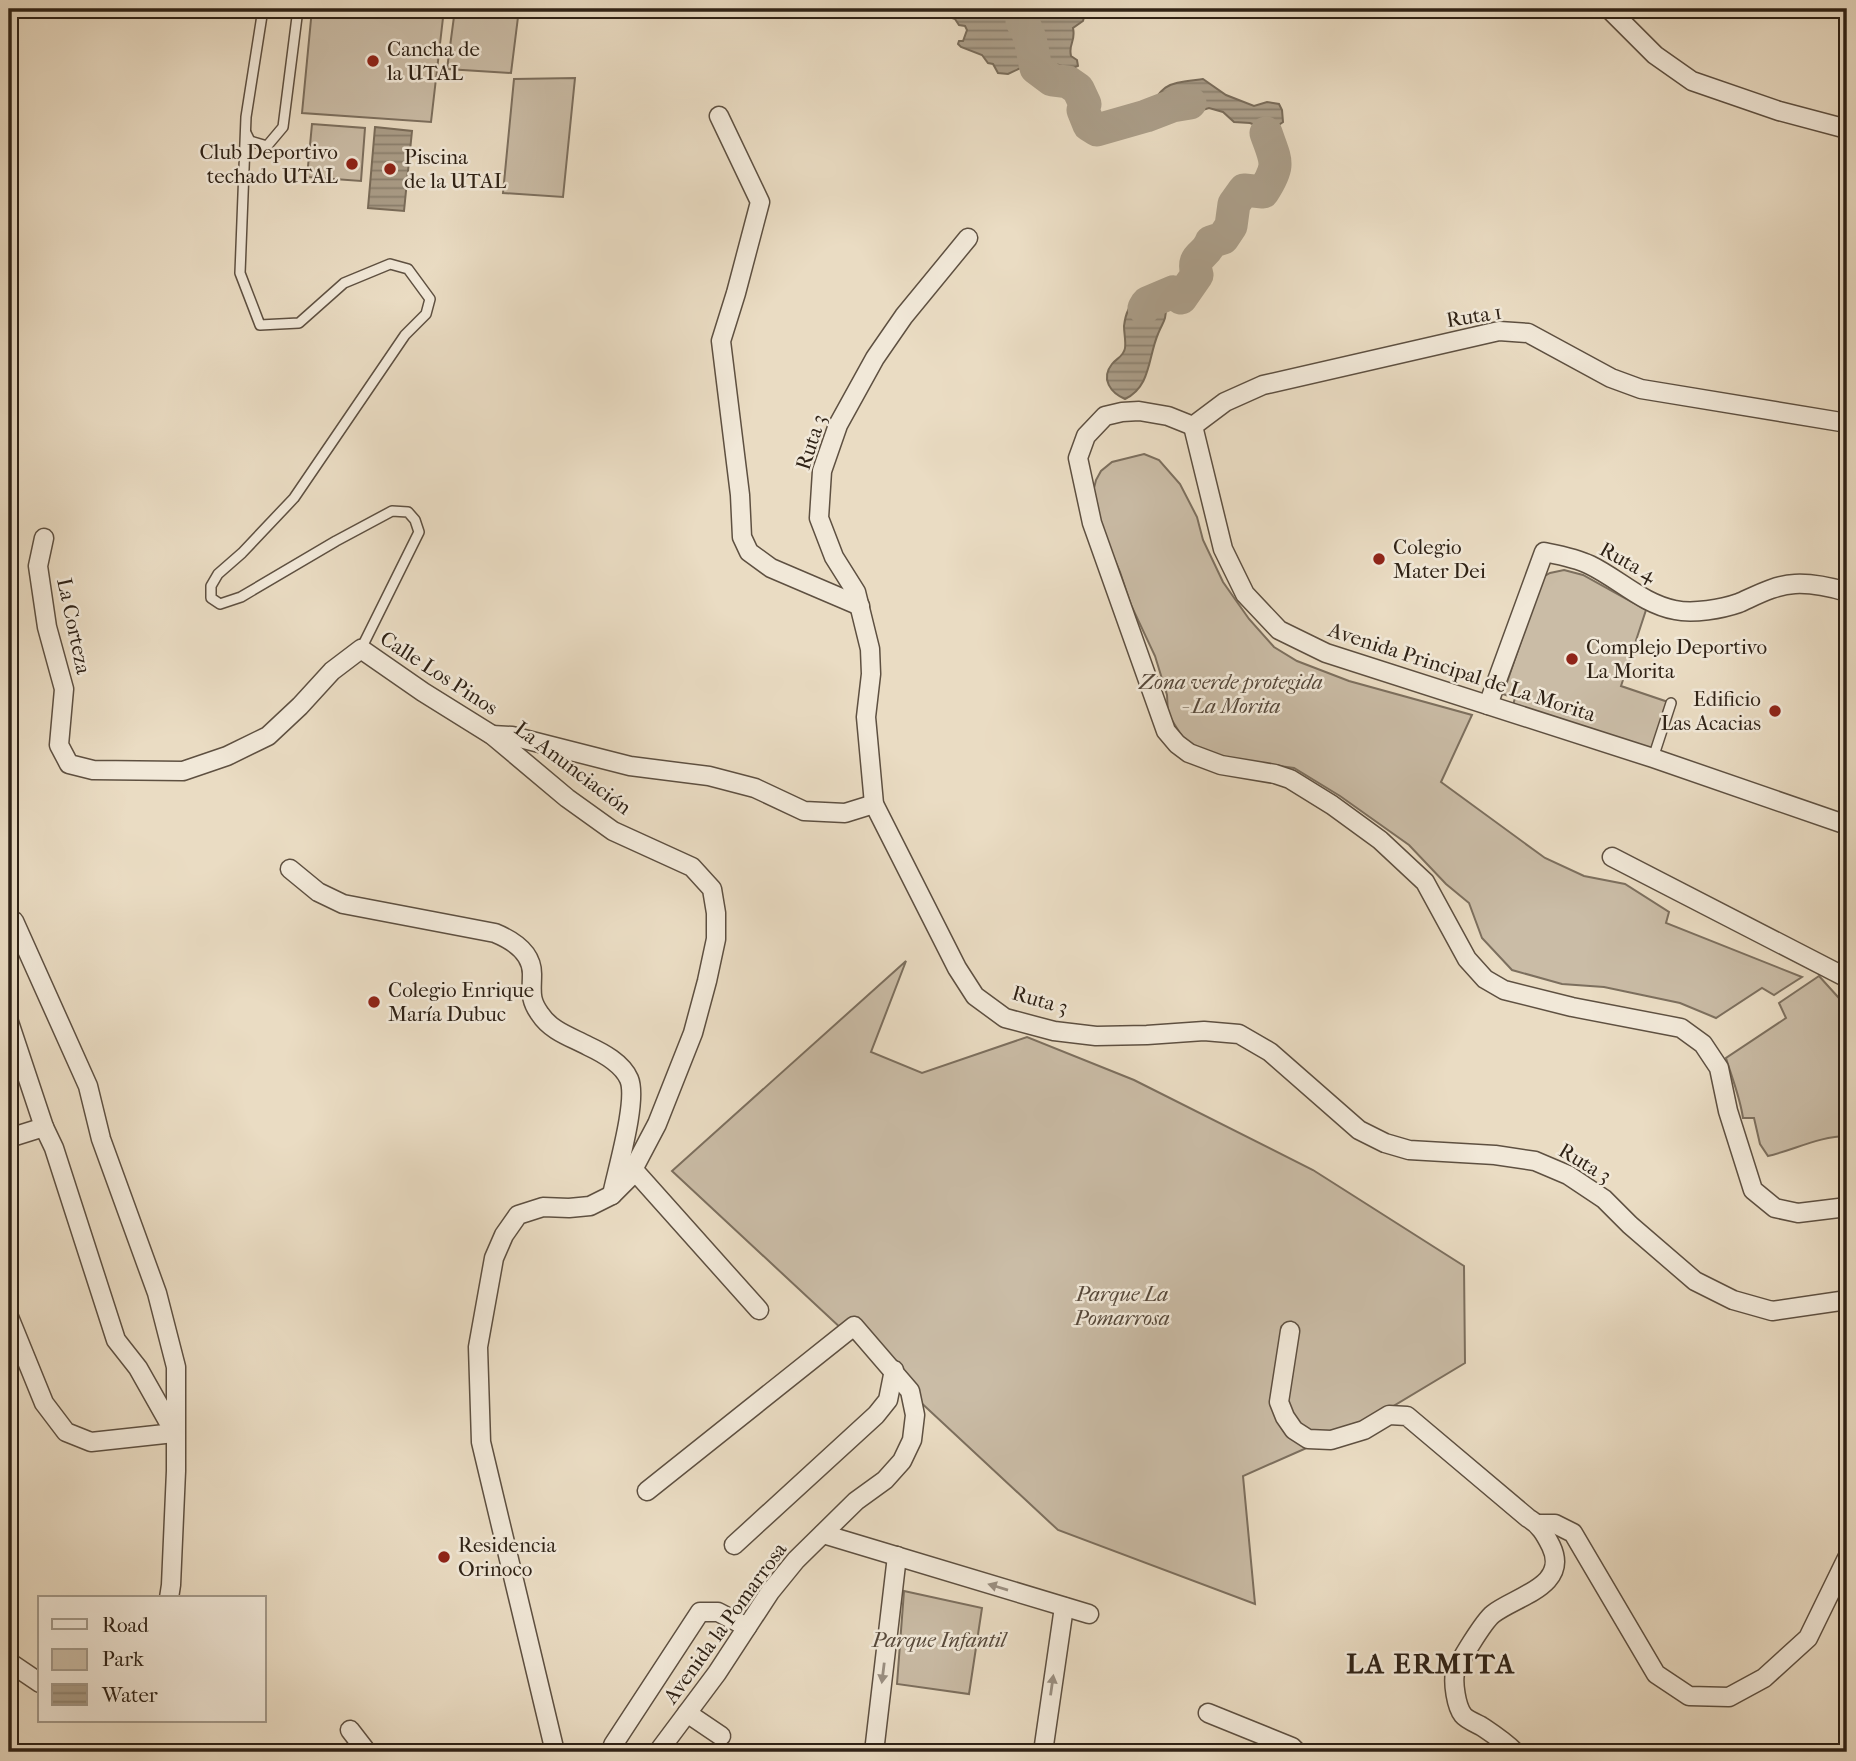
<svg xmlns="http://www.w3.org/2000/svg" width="1856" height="1761" font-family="'IM FELL French Canon',serif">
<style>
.park{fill:#cabca6;stroke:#7c6f5e;stroke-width:2}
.water{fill:url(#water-rules);stroke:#796c5a;stroke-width:2}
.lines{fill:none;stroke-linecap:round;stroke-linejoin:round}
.river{stroke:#aa9d88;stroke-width:33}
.lane-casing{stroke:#5e5041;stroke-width:12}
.street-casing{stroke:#5e5041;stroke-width:21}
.lane{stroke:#f1e8d8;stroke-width:9}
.street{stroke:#f1e8d8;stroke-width:18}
.oneway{fill:#9a8f81}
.poi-dot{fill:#8f2418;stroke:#f1e8d8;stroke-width:2.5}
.labels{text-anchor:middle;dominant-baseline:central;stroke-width:5;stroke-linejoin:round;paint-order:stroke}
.poi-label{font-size:21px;fill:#2f2216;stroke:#f1e8d8;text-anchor:start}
.street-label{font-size:21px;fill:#2f2216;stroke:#f1e8d8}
.park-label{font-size:21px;font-style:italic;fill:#56483a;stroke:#f1e8d8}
.district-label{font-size:28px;font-weight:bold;letter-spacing:2px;fill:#2f2216;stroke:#f1e8d8}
</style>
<defs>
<pattern id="water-rules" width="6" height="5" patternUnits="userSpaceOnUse" patternTransform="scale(1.75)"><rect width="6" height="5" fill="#aa9d88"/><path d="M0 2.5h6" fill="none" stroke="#8b806e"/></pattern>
</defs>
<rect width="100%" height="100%" fill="#eadcc3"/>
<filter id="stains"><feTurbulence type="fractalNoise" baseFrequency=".00286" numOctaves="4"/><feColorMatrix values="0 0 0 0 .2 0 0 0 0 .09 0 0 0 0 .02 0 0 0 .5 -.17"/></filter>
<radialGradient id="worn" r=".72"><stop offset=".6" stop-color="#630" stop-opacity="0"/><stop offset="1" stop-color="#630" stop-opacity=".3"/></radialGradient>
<g class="park">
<polygon points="312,9 444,9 431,122 302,113"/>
<polygon points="455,9 519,9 511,73 447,69"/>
<polygon points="575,78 563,197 503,193 514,79"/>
<polygon points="312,124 365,128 361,181 307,177"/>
<polygon points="1144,454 1159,460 1180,484 1197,517 1203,540 1223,582 1249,619 1274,647 1297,661 1349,681 1472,715 1441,782 1545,858 1584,876 1625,884 1669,912 1666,923 1802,977 1774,995 1762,988 1716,1018 1680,1003 1604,987 1562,984 1512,970 1482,938 1469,903 1446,884 1409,845 1340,796 1294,768 1222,758 1200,750 1185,741 1168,714 1167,695 1155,656 1131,605 1120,572 1099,523 1093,492 1096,480 1101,471 1112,462"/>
<polygon points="1564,570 1583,575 1646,610 1621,686 1671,703 1653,758 1511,712 1515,698 1503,694 1543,577 1550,573"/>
<polygon points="906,961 871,1052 922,1073 1027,1037 1134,1080 1313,1170 1464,1266 1465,1363 1370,1420 1243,1476 1255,1604 1058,1530 672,1171"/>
<path d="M1819 976 1847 1007V1136C1820 1136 1794 1150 1768 1156L1760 1144 1754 1118H1743C1740 1097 1732 1078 1726 1058L1786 1018 1779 1003Z"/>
<polygon points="904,1591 982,1608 969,1694 897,1684"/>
</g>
<g class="water">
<path d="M944 9H1084L1086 10 1083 21 1073 28C1076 43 1068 43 1071 56L1077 60 1078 66 1071 69 1044 60 1029 64 1008 74 998 73 993 64 988 63 982 55 961 47 958 44 959 41H963L967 30 965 26 959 25 955 19 949 17Z"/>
<path d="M1203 79 1226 95 1254 106 1267 102 1279 104 1282 110 1283 122 1273 129C1272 140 1279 146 1287 152 1288 160 1285 168 1279 175L1274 176 1268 173 1266 167 1269 157 1260 141V127L1250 123 1234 122 1223 112 1209 108 1193 113H1179L1159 120 1146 116C1163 82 1166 84 1203 79Z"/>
<polygon points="375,127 412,131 404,211 368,208"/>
<path d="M1165 291 1173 292 1181 298 1166 307C1166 322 1163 321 1158 334 1148 357 1151 387 1125 399 1111 393 1100 379 1112 364 1117 358 1124 356 1125 348 1126 341 1124 333 1124 326 1127 299 1140 294 1165 291Z"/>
</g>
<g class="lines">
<g class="river">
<path d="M1022 22C1032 35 1032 52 1036 68L1052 80 1068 82 1078 89 1085 104 1083 110 1089 125 1097 130 1146 116 1172 106 1190 103"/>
<path d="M1144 308 1147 303 1173 292 1181 298 1197 275C1191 254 1205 258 1211 242L1223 238 1231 226 1234 204 1244 190 1263 192C1281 164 1276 162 1266 133"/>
</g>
<g class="lane-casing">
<g id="lane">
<polyline points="263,9 246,117 240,273 260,325 299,323 344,283 390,264 408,269 430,299 426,314 405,335 294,498 242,553 218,574 211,586 211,598 220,604 241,597 336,541 392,511 408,512 415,520 419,532 361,649"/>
<polyline points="246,133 250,141 267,146 283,127 298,9"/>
<polyline points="1653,758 1671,703"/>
</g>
</g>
<g class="street-casing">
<g id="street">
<polyline points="1609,9 1655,55 1692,81 1779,111 1847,129"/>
<polyline points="719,116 760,202 736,293 721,341 740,495 742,537 749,552 771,568 860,606"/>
<polyline points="968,238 904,316 875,358 838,425 822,471 819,518 834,557 856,592 870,649 871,674 866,717 874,804 957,968 975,996 1005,1018 1054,1031 1096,1036 1147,1035 1204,1031 1239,1034 1270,1052 1359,1130 1385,1143 1409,1150 1495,1155 1535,1161 1568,1175 1604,1199 1630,1225 1695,1281 1733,1300 1772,1311 1847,1300"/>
<polyline points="1193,426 1168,416 1139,411 1122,412 1105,416 1086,436 1078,458 1092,523 1166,731 1177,744 1189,753 1221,765 1275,774 1290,779 1332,805 1380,840 1425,882 1467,959 1485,979 1504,990 1572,1007 1681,1028 1703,1044 1719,1068 1728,1111 1753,1190 1775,1208 1798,1213 1847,1207"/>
<polyline points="1193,426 1223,549 1245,594 1279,630 1326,653 1653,758 1847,825"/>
<polyline points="1193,426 1225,402 1263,385 1499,331 1528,333 1611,378 1641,389 1847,423"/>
<polyline points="44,538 38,566 47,627 64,689 59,745 69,764 93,770 183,771 227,756 268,736 300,706 332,671 361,649 423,692 492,735 567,798 613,831 692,867 712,889 716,913 716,939 707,981 693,1033 657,1124 628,1179 612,1195 590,1206 569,1208 543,1207 518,1215 504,1235 494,1258 478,1347 481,1442 555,1752"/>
<path d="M1488 705 1544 552C1559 555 1576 558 1590 565 1619 579 1643 604 1675 610 1693 614 1722 609 1739 603 1757 595 1775 585 1795 584 1813 583 1830 587 1847 592"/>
<polyline points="492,735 512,736 630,766 709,776 755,788 804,811 845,813 874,804"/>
<polyline points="1612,857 1847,978"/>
<path d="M290 869 318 892 343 904 495 933C512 940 532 952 532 974 532 991 529 999 540 1014 551 1031 571 1037 588 1046 603 1053 622 1063 629 1079 638 1100 617 1170 612 1195"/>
<polyline points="9,923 14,921 88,1086 101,1139 157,1293 176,1367 176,1471 171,1585 169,1598"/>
<polyline points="9,1022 44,1127 9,1138"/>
<polyline points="44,1127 54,1148 116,1340 138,1368 173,1430"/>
<polyline points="633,1169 759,1310"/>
<polyline points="9,1317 44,1403 66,1432 91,1442 174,1433"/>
<path d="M1290 1331 1279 1402 1285 1417 1294 1430 1308 1439 1331 1440 1364 1430 1389 1415 1407 1416 1528 1518C1540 1525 1545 1534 1551 1546 1570 1586 1516 1596 1493 1614 1484 1621 1458 1663 1455 1673 1453 1683 1456 1706 1463 1715 1466 1719 1475 1723 1481 1726 1493 1734 1504 1741 1515 1752"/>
<polyline points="647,1491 854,1326 910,1391 915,1415 912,1440 902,1461 885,1480 856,1501 796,1560 770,1592 717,1673 658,1752"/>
<polyline points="1539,1524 1555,1524 1573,1533 1656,1674 1689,1696 1729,1697 1764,1678 1808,1638 1847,1558"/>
<polyline points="823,1534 1089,1614"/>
<polyline points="734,1545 876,1415 888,1400 894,1370"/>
<polyline points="9,1662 40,1683"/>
<polyline points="687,1713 721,1736"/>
<polyline points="1208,1713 1292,1747 1297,1752"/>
<polyline points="350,1730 367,1752"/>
<polyline points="613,1745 700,1612 718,1612 747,1627"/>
<polyline points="874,1752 897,1556"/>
<polyline points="1043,1752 1064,1607"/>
</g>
</g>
<use href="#lane" class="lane"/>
<use href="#street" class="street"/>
</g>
<defs><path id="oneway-solid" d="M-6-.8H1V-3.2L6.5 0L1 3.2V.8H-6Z" transform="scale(1.75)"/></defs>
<g class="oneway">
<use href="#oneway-solid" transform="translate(998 1587) rotate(-163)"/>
<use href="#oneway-solid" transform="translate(883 1673) rotate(97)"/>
<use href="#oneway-solid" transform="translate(1052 1685) rotate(-82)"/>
</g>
<g class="poi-dot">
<circle cx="373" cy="61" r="7"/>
<circle cx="352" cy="164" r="7"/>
<circle cx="390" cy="169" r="7"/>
<circle cx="1379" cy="559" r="7"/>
<circle cx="1572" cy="659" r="7"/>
<circle cx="1775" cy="711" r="7"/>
<circle cx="374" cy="1002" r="7"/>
<circle cx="444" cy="1557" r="7"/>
</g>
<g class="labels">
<g class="poi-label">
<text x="387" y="49">Cancha de<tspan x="387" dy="24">la UTAL</tspan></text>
<text x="338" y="152" text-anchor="end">Club Deportivo<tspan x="338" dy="24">techado UTAL</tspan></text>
<text x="404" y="157">Piscina<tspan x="404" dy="24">de la UTAL</tspan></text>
<text x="1393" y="547">Colegio<tspan x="1393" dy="24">Mater Dei</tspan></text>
<text x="1586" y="647">Complejo Deportivo<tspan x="1586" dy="24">La Morita</tspan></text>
<text x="1761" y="699" text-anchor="end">Edificio<tspan x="1761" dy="24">Las Acacias</tspan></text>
<text x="388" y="990">Colegio Enrique<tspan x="388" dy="24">María Dubuc</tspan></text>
<text x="458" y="1545">Residencia<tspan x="458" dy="24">Orinoco</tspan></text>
</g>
<g class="street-label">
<text transform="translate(1474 316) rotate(-9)">Ruta 1</text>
<text transform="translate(811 442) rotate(-72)">Ruta 3</text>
<text transform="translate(1628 562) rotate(29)">Ruta 4</text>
<text transform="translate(74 626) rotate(78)">La Corteza</text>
<text transform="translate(1462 672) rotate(18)">Avenida Principal de La Morita</text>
<text transform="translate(439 673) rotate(33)">Calle Los Pinos</text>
<text transform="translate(573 768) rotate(37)">La Anunciación</text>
<text transform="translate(1040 1000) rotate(16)">Ruta 3</text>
<text transform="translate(1585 1163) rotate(31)">Ruta 3</text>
<text transform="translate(725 1623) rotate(-54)">Avenida la Pomarrosa</text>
</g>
<g class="park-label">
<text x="1231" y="682">Zona verde protegida<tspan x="1231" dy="24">- La Morita</tspan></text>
<text x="1122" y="1294">Parque La<tspan x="1122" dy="24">Pomarrosa</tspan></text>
<text x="939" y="1640">Parque Infantil</text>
</g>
<g class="district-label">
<text x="1431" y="1663">LA ERMITA</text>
</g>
</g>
<rect width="1856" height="1761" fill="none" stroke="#eadcc3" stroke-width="35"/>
<rect x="10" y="10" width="1835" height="1740" fill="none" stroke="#2f2216" stroke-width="3.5"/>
<rect x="18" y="18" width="1821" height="1726" fill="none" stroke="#2f2216" stroke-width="2"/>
<rect x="38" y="1596" width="228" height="126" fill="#f1e8d8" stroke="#a3998a" stroke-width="2"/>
<rect x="52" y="1619" width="35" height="10" fill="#f1e8d8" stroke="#a3998a" stroke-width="2"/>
<text x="102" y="1632" font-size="21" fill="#2f2216">Road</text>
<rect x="52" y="1649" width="35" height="21" fill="#cabca6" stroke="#a3998a" stroke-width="2"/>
<text x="102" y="1666" font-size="21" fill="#2f2216">Park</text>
<rect x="52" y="1684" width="35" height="21" fill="url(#water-rules)" stroke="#a3998a" stroke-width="2"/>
<text x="102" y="1702" font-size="21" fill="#2f2216">Water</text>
<rect width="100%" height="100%" filter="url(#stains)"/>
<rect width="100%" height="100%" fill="url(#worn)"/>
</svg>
